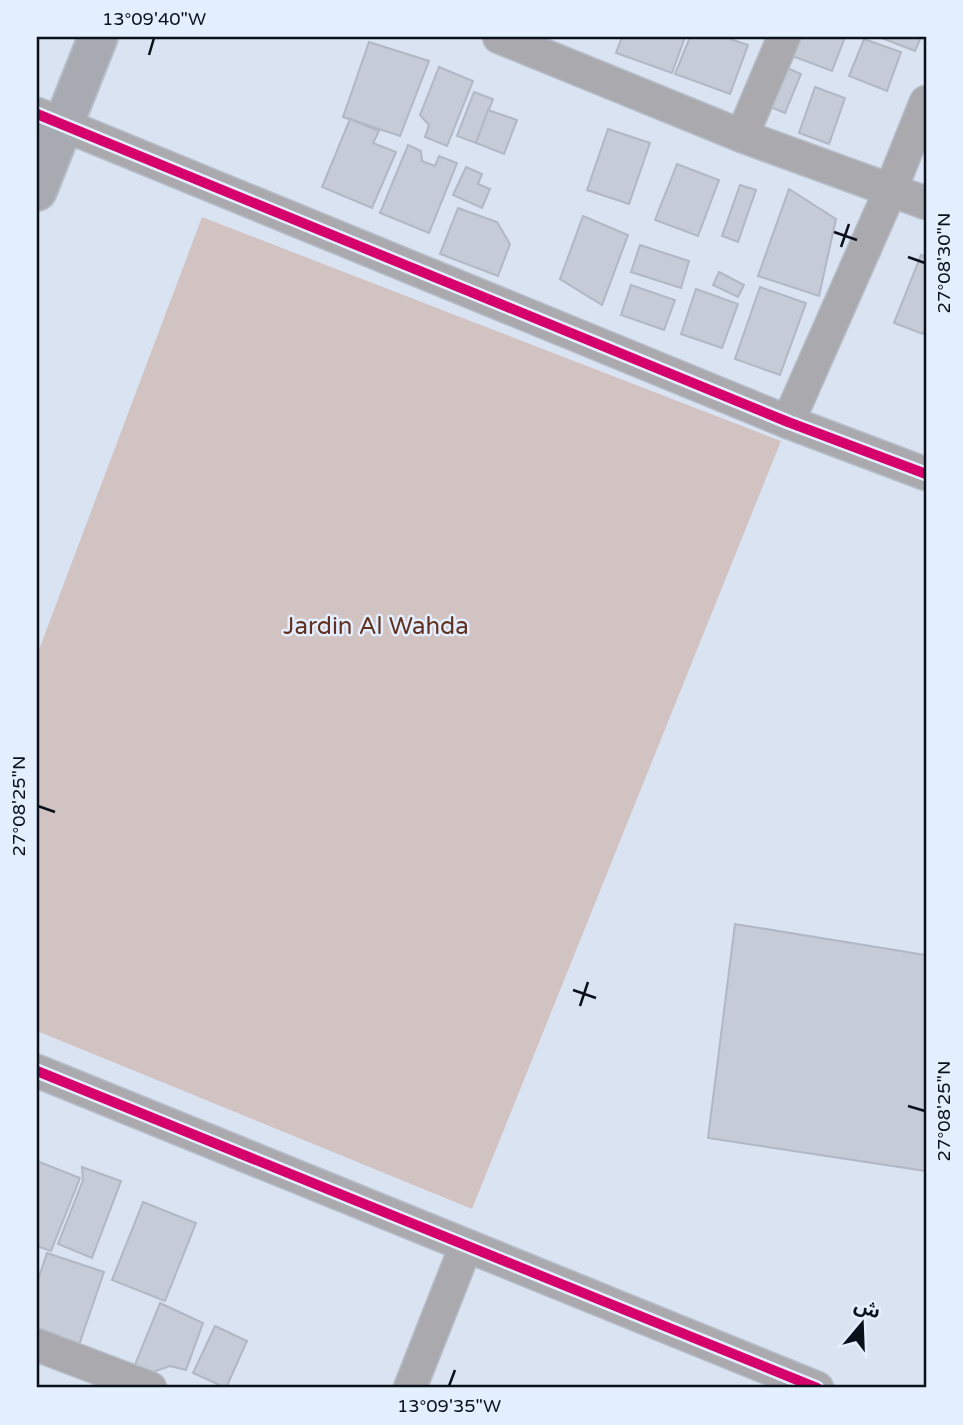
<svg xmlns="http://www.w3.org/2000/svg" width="963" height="1425" font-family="'Varela Round','Noto Sans Arabic',sans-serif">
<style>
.green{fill:#d2c3c3}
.building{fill:#c5cbd7;stroke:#b1b8c4;stroke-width:2}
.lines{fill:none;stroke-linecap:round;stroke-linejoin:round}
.street-casing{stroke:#b6bec9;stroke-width:35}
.secondary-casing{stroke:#b6bec9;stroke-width:42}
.street{stroke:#aaaaae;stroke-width:32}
.secondary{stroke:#a7aab0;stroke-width:38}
.cycleway-casing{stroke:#e3eefe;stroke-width:15}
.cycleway{stroke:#d6006c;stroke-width:10}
.ticks{fill:none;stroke:#0b111a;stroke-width:2.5}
.labels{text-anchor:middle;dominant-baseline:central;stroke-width:5;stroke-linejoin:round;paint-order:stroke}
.park-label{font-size:24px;fill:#62301e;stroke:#e3eefe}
.neatline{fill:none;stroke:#0b111a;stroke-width:2.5}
.ticks-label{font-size:18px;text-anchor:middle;fill:#0b111a}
</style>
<rect width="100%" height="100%" fill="#dae3f2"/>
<polygon class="green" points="202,217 781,441 472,1209 37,1031 37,655"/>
<g class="building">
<polygon points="622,37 685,37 672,73 616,53"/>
<polygon points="690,37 725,37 748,45 730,94 675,74"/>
<polygon points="799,37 845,37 832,71 792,56"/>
<polygon points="879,37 921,37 915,51"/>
<polygon points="864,39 901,52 887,91 849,76"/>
<polygon points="369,42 429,61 400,136 343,117"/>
<polygon points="439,67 473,81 447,146 425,137 429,125 420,115"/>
<polygon points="785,67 801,74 785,113 768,106"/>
<polygon points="815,87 845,98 829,144 799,133"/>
<polygon points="474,92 493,99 476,143 457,136"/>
<polygon points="488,110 517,120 504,154 476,143"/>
<polygon points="350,119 379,131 373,143 396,152 372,208 322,187"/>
<polygon points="608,129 650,143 629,204 587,190"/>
<polygon points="408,145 421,151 422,161 435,166 439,156 457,163 429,233 380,213"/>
<polygon points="677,164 719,180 698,236 655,220"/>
<polygon points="466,167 482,174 478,184 490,189 482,208 453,195"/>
<polygon points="740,185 756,190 738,242 722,236"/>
<polygon points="789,189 836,219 819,296 758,276"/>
<polygon points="458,208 497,222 510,244 498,276 440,254"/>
<polygon points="583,216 628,235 602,305 560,279"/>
<polygon points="640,245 689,261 681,288 631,272"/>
<polygon points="921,255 926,257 926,327 923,334 894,323"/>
<polygon points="719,272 744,285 738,297 713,285"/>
<polygon points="631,285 675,300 664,330 621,315"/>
<polygon points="760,287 806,303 780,375 735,359"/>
<polygon points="696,289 738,304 722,348 681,334"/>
<polygon points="735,924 926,955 926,1171 708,1138"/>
<polygon points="37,1161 80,1178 51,1251 37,1246"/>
<polygon points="82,1167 121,1181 92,1258 58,1244 83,1180"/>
<polygon points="143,1202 196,1223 165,1301 112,1280"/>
<polygon points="47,1253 104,1272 79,1345 37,1331 37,1283"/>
<polygon points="160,1303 203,1323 186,1370 170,1366 147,1374 134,1367"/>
<polygon points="215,1326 247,1341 226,1388 193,1373"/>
</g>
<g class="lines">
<g class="street-casing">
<g id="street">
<polyline points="499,37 742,136 926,203"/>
<polyline points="37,114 788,422 926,474"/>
<polyline points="742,136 784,37"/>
<polyline points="788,422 891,189 926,102"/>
<polyline points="37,1071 817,1388"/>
<polyline points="37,1345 150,1388"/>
<polyline points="410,1388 466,1246"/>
</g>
</g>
<g class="secondary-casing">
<polyline id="secondary" points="37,191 98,37"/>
</g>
<use href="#street" class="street"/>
<use href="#secondary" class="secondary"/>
<g class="cycleway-casing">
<g id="cycleway">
<polyline points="37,114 788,422 926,474"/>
<polyline points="37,1071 817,1388"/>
</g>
</g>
<use href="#cycleway" class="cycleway"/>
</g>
<path class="ticks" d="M149 55 154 38M834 232 857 240M841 247 849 224M908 257 925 263M38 806 55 812M573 990 596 998M580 1006 588 982M908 1106 925 1111M449 1386 455 1370"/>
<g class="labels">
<g class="park-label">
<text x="376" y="626">Jardin Al Wahda</text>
</g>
</g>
<rect width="963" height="1425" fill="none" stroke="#e3eefe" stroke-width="77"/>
<g transform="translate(862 1324) rotate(19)" stroke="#e3eefe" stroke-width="5" paint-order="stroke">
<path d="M0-5L12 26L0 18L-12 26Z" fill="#0b111a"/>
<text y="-10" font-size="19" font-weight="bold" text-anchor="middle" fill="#0b111a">ش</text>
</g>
<rect x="38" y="38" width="887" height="1348" class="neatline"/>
<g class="ticks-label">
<text x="154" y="25">13°09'40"W</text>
<text transform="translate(944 263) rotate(-90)" y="6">27°08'30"N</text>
<text transform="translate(19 806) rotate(-90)" y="6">27°08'25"N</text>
<text transform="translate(944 1111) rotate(-90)" y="6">27°08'25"N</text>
<text x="449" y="1412">13°09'35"W</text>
</g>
</svg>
